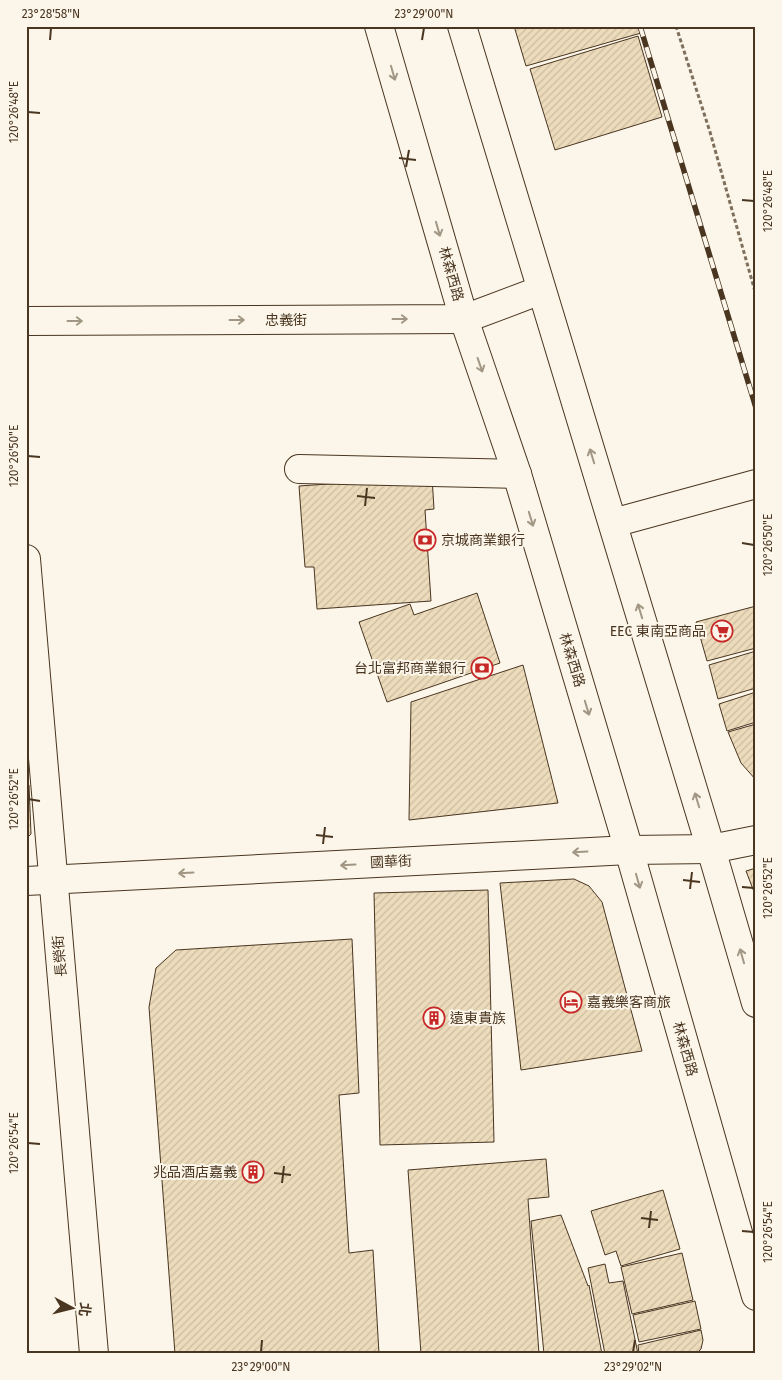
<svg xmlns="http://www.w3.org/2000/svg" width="782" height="1380" font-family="'Fira Sans','Noto Sans TC',sans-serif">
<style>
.building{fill:url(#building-hatch);stroke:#4a3520}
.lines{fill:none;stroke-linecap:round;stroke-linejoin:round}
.minor-casing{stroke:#4a3520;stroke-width:30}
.major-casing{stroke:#4a3520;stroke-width:30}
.path{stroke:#7f6f5c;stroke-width:3;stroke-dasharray:4 2.5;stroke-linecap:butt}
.minor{stroke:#fbf6e9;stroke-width:28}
.major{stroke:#fbf6e9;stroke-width:28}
.rail-casing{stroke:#4a3520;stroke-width:5.5}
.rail{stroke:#fbf6e9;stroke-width:4;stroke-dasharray:11;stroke-linecap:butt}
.oneway{stroke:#a29684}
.ticks{fill:none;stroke:#4a3520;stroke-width:2}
.labels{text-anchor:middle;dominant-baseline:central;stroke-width:4;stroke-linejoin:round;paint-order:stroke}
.street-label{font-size:14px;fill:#4a3520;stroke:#fbf6e9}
.poi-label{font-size:14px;fill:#4a3520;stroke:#fbf6e9;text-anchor:start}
.neatline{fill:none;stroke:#4a3520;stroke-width:2}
.ticks-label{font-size:12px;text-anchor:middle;fill:#4a3520}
</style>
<defs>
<pattern id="building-hatch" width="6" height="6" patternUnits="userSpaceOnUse" patternTransform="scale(1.25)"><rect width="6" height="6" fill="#ecdcbc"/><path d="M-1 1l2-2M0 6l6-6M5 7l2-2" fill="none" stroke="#ccbda1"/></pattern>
</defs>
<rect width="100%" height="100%" fill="#fbf6e9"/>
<g class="building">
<polygon points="514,26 639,26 641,33 526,66"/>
<polygon points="638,36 662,117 555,150 530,69"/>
<polygon points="432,477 434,509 425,510 431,601 317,609 314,567 305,567 299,486"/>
<polygon points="477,593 500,663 387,702 359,622 410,604 414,615"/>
<polygon points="756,606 756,648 707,661 696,622"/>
<polygon points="756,651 756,688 718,699 709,665"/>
<polygon points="523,665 558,803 409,820 411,702"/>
<polygon points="756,692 756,722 727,731 719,704"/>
<polygon points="756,724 756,780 741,763 728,732"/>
<polygon points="26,785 29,785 31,834 26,839"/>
<polygon points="756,868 756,897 746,871"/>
<polygon points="574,879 589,886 602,902 642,1051 521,1070 500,883"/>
<polygon points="488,890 494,1142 380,1145 374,893"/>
<polygon points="352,939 359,1093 339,1095 349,1253 373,1250 379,1354 175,1354 149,1007 156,968 176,950"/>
<polygon points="546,1159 549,1197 528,1199 539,1354 421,1354 408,1170"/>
<polygon points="663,1190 680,1249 621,1266 616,1251 605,1255 591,1211"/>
<polygon points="561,1215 588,1286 589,1285 602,1354 544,1354 531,1221"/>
<polygon points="682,1253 693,1300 632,1314 621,1267"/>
<polygon points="605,1264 609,1283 623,1281 638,1354 605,1354 588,1268"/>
<polygon points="695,1301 701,1329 639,1342 633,1315"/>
<polygon points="701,1330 703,1340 701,1349 696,1354 639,1354 638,1345"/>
</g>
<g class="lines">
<g class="minor-casing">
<g id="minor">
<polyline points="26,321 464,319 541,290"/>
<polyline points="299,469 517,474"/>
<polyline points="613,523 756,484"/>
<polyline points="26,559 94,1354"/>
<polyline points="26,881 629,850 711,849 756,840"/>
</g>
</g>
<g class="major-casing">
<g id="major">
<polyline points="379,26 464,319 517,474 629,850 756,1296"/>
<polyline points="462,26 711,849 756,1003"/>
</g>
</g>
<polyline class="path" points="676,26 710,132 756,295"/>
<use href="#minor" class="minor"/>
<use href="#major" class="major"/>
<g class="rail-casing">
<polyline id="rail" points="640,26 756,408"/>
</g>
<use href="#rail" class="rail"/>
</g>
<defs><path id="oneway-shaft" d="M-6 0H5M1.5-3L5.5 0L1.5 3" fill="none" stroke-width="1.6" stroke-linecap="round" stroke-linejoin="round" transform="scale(1.25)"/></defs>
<g class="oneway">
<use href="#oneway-shaft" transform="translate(393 73) rotate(74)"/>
<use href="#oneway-shaft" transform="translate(438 229) rotate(74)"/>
<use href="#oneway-shaft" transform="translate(400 319)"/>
<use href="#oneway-shaft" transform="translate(237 320)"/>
<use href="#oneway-shaft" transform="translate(75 321)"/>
<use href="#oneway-shaft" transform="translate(480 365) rotate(71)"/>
<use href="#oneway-shaft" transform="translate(592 456) rotate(-107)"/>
<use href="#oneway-shaft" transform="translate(531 519) rotate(73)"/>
<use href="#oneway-shaft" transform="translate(640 611) rotate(-107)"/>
<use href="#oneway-shaft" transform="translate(587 708) rotate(73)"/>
<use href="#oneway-shaft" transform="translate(697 800) rotate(-107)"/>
<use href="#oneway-shaft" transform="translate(580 852) rotate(177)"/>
<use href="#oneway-shaft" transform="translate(348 865) rotate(177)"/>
<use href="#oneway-shaft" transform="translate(186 873) rotate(177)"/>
<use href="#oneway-shaft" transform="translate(638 881) rotate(74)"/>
<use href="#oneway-shaft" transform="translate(742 956) rotate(-106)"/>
</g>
<path class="ticks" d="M50 40 51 28M422 40 424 28M28 112 40 113M399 158 416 160M406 167 409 150M742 200 754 201M28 456 40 457M357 496 375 498M365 506 367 488M742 543 754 545M28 799 40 801M316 835 333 837M323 844 325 827M683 880 700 882M742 887 754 888M690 889 692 872M28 1143 40 1144M274 1173 291 1175M282 1183 284 1166M641 1218 658 1220M649 1228 651 1211M742 1231 754 1232M261 1352 262 1340M633 1352 635 1340"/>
<defs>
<g id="bank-ring" transform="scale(1.125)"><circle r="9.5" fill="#fbf6e9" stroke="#c62828" stroke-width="1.5"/><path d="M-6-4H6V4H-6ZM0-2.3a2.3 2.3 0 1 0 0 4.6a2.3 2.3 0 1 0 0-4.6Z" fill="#c62828"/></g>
<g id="supermarket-ring" transform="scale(1.125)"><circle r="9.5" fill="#fbf6e9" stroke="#c62828" stroke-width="1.5"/><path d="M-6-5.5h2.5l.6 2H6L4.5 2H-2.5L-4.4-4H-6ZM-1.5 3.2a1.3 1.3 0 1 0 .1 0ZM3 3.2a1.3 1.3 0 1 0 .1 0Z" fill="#c62828"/></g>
<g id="hotel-ring" transform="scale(1.125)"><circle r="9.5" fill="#fbf6e9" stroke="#c62828" stroke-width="1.5"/><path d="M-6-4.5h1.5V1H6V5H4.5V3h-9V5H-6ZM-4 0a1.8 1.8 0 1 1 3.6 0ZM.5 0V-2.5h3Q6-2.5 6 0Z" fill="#c62828"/></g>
<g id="building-ring" transform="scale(1.125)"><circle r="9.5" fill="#fbf6e9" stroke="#c62828" stroke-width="1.5"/><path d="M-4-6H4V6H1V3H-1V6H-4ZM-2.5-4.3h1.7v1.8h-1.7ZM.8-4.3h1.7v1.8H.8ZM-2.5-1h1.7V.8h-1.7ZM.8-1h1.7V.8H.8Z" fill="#c62828"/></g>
</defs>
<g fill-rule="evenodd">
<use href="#bank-ring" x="425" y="540"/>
<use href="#supermarket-ring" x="722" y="631"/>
<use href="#bank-ring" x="482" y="668"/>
<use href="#hotel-ring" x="571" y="1002"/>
<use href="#building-ring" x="434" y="1018"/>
<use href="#building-ring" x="253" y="1172"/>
</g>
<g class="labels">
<g class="street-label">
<text transform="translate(451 274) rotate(74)">林森西路</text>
<text x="286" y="320">忠義街</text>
<text transform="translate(572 660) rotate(73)">林森西路</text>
<text transform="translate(391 862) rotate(-3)">國華街</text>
<text transform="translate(60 956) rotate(-95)">長榮街</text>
<text transform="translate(685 1049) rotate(74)">林森西路</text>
</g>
<g class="poi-label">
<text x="441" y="540">京城商業銀行</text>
<text x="706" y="631" text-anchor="end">EEC 東南亞商品</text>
<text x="466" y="668" text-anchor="end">台北富邦商業銀行</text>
<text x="587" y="1002">嘉義樂客商旅</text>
<text x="450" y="1018">遠東貴族</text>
<text x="237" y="1172" text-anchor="end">兆品酒店嘉義</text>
</g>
</g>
<rect width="782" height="1380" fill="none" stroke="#fbf6e9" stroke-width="55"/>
<g transform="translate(72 1308) rotate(97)" stroke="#fbf6e9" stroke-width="4" paint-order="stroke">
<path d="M0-4L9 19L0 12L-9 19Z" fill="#4a3520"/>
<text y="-8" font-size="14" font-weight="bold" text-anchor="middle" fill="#4a3520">北</text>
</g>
<rect x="28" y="28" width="726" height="1324" class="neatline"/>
<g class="ticks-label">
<text x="51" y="18">23°28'58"N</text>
<text x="424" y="18">23°29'00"N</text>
<text transform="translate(14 112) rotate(-90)" y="4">120°26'48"E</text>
<text transform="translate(768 201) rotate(-90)" y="4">120°26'48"E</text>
<text transform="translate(14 456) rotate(-90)" y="4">120°26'50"E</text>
<text transform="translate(768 545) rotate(-90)" y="4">120°26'50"E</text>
<text transform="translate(14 799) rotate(-90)" y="4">120°26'52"E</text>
<text transform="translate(768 888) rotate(-90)" y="4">120°26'52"E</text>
<text transform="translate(14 1143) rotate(-90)" y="4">120°26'54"E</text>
<text transform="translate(768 1232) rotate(-90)" y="4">120°26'54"E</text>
<text x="261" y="1371">23°29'00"N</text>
<text x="633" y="1371">23°29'02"N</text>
</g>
</svg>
